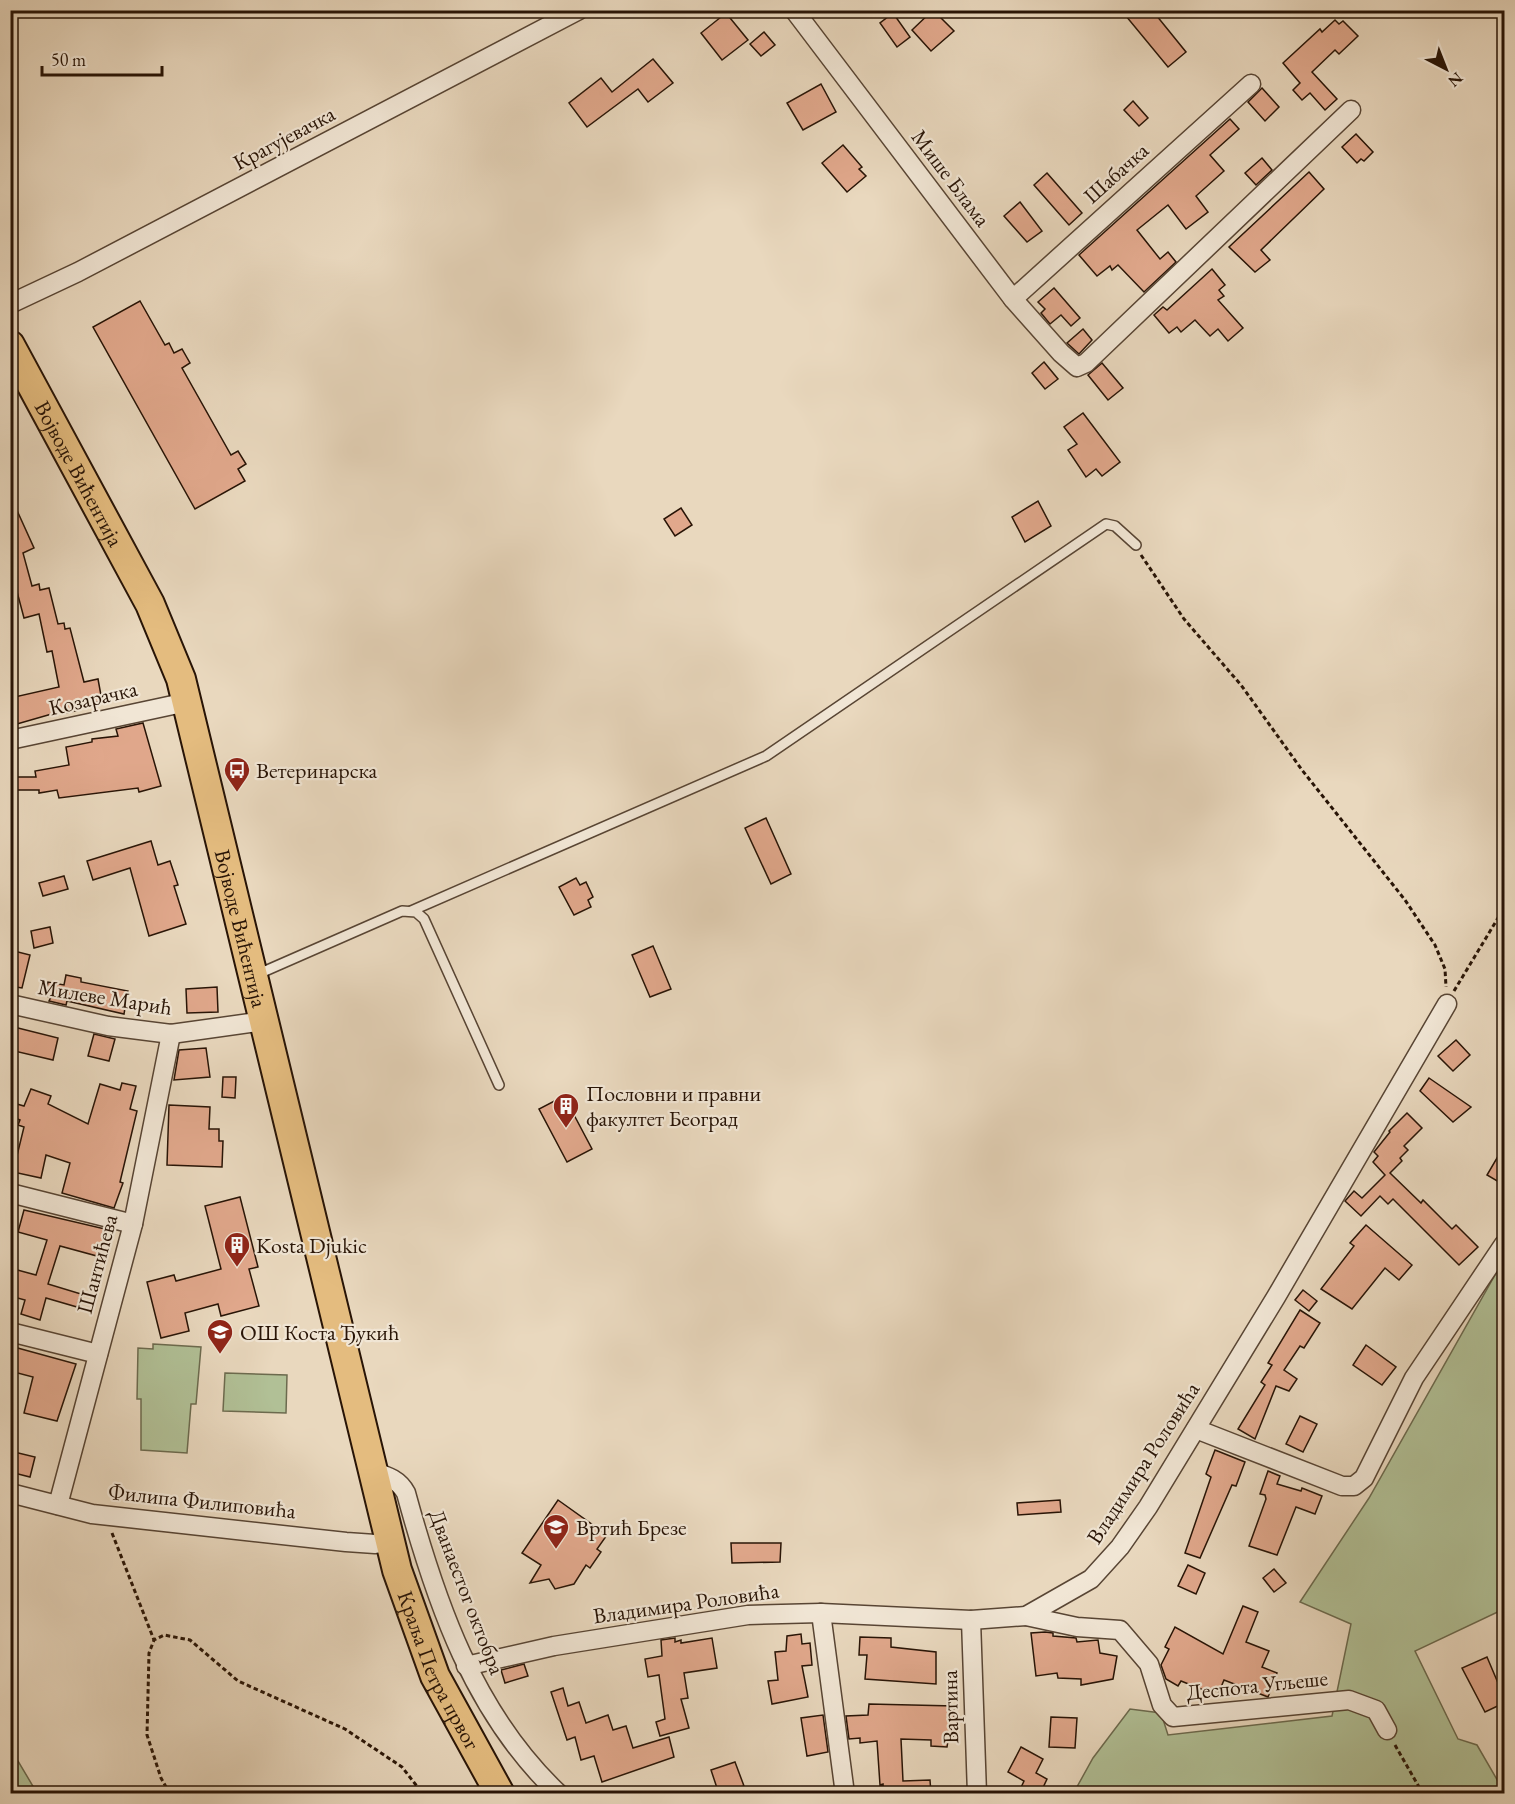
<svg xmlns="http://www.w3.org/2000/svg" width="1515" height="1804" font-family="'EB Garamond',serif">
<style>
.green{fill:#b1c096;stroke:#6c6a4e;stroke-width:1.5}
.building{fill:#e1a88c;stroke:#281406;stroke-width:1.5}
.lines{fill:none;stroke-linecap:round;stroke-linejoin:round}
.service-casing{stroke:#584534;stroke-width:12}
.minor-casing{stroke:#584534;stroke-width:21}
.primary-casing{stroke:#281406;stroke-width:32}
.path{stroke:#281406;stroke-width:3;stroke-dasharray:4.5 3;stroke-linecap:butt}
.service{stroke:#f1e6d5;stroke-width:9}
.minor{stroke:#f1e6d5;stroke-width:18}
.primary{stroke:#e4bc7f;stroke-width:28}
.labels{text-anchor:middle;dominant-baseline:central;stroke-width:4.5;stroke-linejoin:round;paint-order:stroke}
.street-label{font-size:22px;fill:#281406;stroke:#f1e6d5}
.poi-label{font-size:22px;fill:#281406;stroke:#f1e6d5;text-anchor:start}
</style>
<rect width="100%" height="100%" fill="#e9d8be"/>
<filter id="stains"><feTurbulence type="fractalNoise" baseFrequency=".00333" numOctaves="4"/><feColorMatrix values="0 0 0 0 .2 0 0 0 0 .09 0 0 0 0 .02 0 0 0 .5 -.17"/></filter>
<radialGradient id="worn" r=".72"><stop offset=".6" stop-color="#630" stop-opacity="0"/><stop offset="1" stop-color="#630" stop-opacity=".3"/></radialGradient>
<g class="green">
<polygon points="1504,1259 1504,1609 1415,1651 1458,1739 1477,1745 1499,1783 1504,1781 1504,1793 1073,1794 1093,1758 1130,1709 1161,1713 1168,1735 1332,1716 1351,1624 1300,1602 1369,1498"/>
<polygon points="153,1344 201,1347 196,1404 191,1404 187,1453 141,1450 141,1399 137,1399 138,1348 153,1349"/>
<polygon points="225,1373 287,1375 286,1413 223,1411"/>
<polygon points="11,1756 18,1761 37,1793 11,1793"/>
</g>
<g class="building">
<polygon points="933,10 954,31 931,51 912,30"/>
<polygon points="1121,10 1152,10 1186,52 1168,67"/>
<polygon points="726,13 748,40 722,60 701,33"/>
<polygon points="893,13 910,37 897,47 880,23"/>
<polygon points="1335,20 1339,24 1343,21 1358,36 1339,54 1335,50 1312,72 1337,99 1325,110 1310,93 1302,100 1293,90 1300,83 1283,63 1320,29 1322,32"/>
<polygon points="764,32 775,45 761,56 750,44"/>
<polygon points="653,59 673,83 648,102 638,89 587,127 569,103 601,78 612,92"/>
<polygon points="821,84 836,112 803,130 787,103"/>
<polygon points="1262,88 1279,107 1265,121 1248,102"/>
<polygon points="1133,101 1148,118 1139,126 1124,110"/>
<polygon points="1230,119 1239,129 1210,155 1224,171 1196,196 1208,212 1186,229 1168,205 1137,230 1160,259 1168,252 1176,262 1144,292 1118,265 1112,270 1110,266 1097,276 1079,255"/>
<polygon points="1356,134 1373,152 1364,161 1361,159 1357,163 1342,147"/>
<polygon points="843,145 862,167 859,169 866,176 847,192 822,163"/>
<polygon points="1262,158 1272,170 1256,185 1245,173"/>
<polygon points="1309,172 1324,189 1261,250 1270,260 1255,272 1229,247"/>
<polygon points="1047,173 1082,213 1069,225 1034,185"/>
<polygon points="1020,202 1042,231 1027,242 1004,216"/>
<polygon points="1212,269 1225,285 1219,290 1224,296 1218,300 1243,328 1228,341 1218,329 1210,336 1195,320 1181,332 1177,327 1169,333 1154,315 1163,307 1167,310"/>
<polygon points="1054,288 1080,318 1071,326 1061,315 1050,324 1041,313 1045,309 1038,302"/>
<polygon points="140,301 165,345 169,343 174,353 182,349 190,363 182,368 231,455 238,451 246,464 238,469 245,481 195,509 93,327"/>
<polygon points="1083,329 1092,340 1079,354 1067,343"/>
<polygon points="1044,362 1058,379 1045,389 1032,373"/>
<polygon points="1102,363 1123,388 1108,400 1088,375"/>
<polygon points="1083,413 1120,462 1102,476 1096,469 1086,477 1068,450 1077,444 1064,427"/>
<polygon points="10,495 34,548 23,553 32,586 39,584 40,590 49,588 58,624 64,623 65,629 70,628 84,682 98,679 102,701 78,706 79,710 62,714 62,711 10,726 10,698 59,687 52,651 47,652 39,614 24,618 15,584 13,585 10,576"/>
<polygon points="1038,501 1051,526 1025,542 1012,517"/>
<polygon points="681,508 692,525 675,536 664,519"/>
<polygon points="143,723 161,786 139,792 138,788 59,798 57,790 39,793 39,790 10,790 10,777 36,777 35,771 69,765 66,747 92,742 92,739 118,736 116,729"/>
<polygon points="766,818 791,874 771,884 745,828"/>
<polygon points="151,841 158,865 170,861 178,885 174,886 186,924 149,936 130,868 93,880 87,861"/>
<polygon points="64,876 68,889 43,896 39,883"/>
<polygon points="576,878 580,885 586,882 593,897 588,900 591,907 574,915 559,887"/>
<polygon points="50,927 53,943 34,948 31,931"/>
<polygon points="653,946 671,989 650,997 632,955"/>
<polygon points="10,950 30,955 22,988 10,986"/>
<polygon points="66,975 81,978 81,982 128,991 124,1014 67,1001 66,1005 49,1001 51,997 45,996 48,982 64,985"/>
<polygon points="217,987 218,1012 187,1013 186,989"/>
<polygon points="10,1026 58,1038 53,1060 10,1050"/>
<polygon points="94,1034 115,1039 109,1061 88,1056"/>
<polygon points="1456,1040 1470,1055 1453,1071 1438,1056"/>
<polygon points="206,1048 210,1077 174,1080 179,1050"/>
<polygon points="223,1077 236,1077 235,1098 222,1097"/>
<polygon points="1429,1078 1471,1107 1453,1122 1420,1091"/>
<polygon points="122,1083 136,1086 130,1109 137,1111 120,1182 123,1183 114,1208 62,1193 70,1163 46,1155 41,1178 13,1172 24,1127 18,1125 20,1120 10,1116 10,1102 24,1106 31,1089 51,1096 48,1104 88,1124 100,1084 120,1090"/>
<polygon points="564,1096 592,1149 567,1162 539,1109"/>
<polygon points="169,1105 210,1107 209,1129 219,1129 219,1141 223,1141 222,1167 167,1165"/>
<polygon points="1407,1113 1422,1128 1404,1146 1408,1150 1400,1158 1402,1161 1390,1173 1421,1203 1423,1200 1452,1229 1456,1225 1478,1247 1459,1265 1393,1199 1388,1204 1380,1196 1361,1216 1345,1201 1354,1191 1362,1198 1385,1175 1373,1162 1378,1156 1374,1152 1390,1132 1389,1131"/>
<polygon points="1504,1146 1504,1185 1487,1175"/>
<polygon points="240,1197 258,1267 249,1269 259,1306 221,1316 218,1304 185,1313 189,1331 161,1338 147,1282 174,1275 176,1281 221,1269 205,1206"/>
<polygon points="24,1210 105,1229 103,1237 106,1238 101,1254 98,1253 97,1256 60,1246 48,1284 81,1294 77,1307 46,1298 40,1320 21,1314 25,1300 10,1296 10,1268 36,1275 47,1240 18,1232"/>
<polygon points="1366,1225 1412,1265 1399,1280 1385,1268 1352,1309 1321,1289 1354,1246 1350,1243"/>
<polygon points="1303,1290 1317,1301 1309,1311 1295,1300"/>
<polygon points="1300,1310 1320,1323 1304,1348 1300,1346 1284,1370 1297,1379 1289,1391 1276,1386 1255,1439 1238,1429 1265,1385 1261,1382 1272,1365 1268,1363"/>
<polygon points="1366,1345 1396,1367 1382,1385 1353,1365"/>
<polygon points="14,1347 76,1364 57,1421 24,1413 33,1377 10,1371"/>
<polygon points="1300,1416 1317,1424 1303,1452 1286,1444"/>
<polygon points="1215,1450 1245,1462 1236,1486 1232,1485 1200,1558 1185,1553 1211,1477 1206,1474"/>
<polygon points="10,1451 35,1457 30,1477 10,1472"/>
<polygon points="1268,1471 1280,1476 1277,1484 1301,1491 1302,1488 1322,1496 1315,1514 1296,1507 1277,1555 1249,1546 1266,1499 1265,1495 1260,1494"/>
<polygon points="558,1500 607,1535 597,1549 601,1552 590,1568 586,1565 574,1584 555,1589 549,1579 530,1583 541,1565 522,1553"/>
<polygon points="1060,1500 1061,1512 1018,1515 1017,1503"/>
<polygon points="731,1543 781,1543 780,1562 732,1563"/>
<polygon points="1188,1565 1205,1573 1196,1594 1178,1586"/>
<polygon points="1274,1569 1286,1583 1274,1592 1263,1578"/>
<polygon points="1243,1606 1258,1612 1246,1642 1269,1651 1262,1667 1277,1673 1268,1697 1224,1680 1219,1692 1213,1689 1211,1693 1181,1681 1178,1686 1166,1679 1161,1665 1169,1649 1165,1647 1175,1627 1223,1654"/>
<polygon points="1045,1632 1053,1633 1053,1636 1076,1638 1077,1642 1098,1640 1100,1653 1117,1656 1113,1679 1081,1685 1081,1679 1058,1678 1057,1673 1036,1676 1031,1633"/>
<polygon points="801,1634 802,1644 810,1643 812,1665 802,1666 808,1697 772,1704 768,1681 778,1680 775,1652 786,1651 787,1636"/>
<polygon points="860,1637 891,1638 891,1647 936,1652 936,1684 865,1679 867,1655 859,1655"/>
<polygon points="675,1638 675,1642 681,1640 681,1643 712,1638 717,1668 684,1673 688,1698 681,1699 689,1728 660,1736 656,1722 665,1719 659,1675 648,1677 645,1659 662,1656 661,1640"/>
<polygon points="1487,1657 1501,1690 1504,1689 1504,1703 1485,1712 1462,1668"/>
<polygon points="524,1664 528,1676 505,1683 501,1670"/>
<polygon points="563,1688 568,1706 579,1702 586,1723 608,1715 613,1730 626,1726 633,1748 669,1737 674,1757 602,1782 594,1756 581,1760 575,1737 567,1740 551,1692"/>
<polygon points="869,1704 954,1706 953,1741 948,1741 947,1747 931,1746 931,1740 901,1739 903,1781 930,1780 931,1794 884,1794 883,1784 880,1785 877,1741 860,1743 860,1738 849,1739 846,1716 868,1715"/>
<polygon points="823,1715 828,1752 807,1756 801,1718"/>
<polygon points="1051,1717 1077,1718 1075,1748 1049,1747"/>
<polygon points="1021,1747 1043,1759 1036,1773 1047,1779 1040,1794 1018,1794 1024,1781 1008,1772"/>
<polygon points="735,1762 744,1786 719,1794 711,1770"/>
</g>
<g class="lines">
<g class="service-casing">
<g id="service">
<polyline points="411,911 766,756 1106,524 1115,526 1136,545"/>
<polyline points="256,975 402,911 416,912 424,919 499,1085"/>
</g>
</g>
<g class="minor-casing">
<g id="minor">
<polyline points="794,10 1013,299 1061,353 1077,367 1086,363 1351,110"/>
<polyline points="1013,299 1251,84"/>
<polyline points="10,304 78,272 579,10"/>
<polyline points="10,740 187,702"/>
<polyline points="10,1004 108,1026 171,1034 264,1021"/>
<polyline points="10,1193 133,1224"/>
<polyline points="10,1332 98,1354"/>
<polyline points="1196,1429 1342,1486 1354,1486 1364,1478 1414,1378 1504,1244"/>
<path d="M374 1472C388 1476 399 1480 406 1493 436 1603 474 1714 559 1794"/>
<polyline points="10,1493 92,1514 346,1542 375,1544 390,1541"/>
<polyline points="58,1505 133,1224 171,1034"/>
<polyline points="821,1613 845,1794"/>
<polyline points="1026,1616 1077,1627 1120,1630 1149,1664 1162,1705 1173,1717 1349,1700 1376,1710 1387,1730"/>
<polyline points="971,1620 977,1794"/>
<polyline points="466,1666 554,1646 748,1615 821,1613 971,1620 1026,1616 1091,1579 1120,1547 1148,1507 1276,1297 1447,1004"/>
</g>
</g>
<g class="primary-casing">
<g id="primary">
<path id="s1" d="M10 345 150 604 181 679 397 1570 435 1676 500 1794"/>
</g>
</g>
<g class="path">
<polyline points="1141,555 1184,619 1241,685 1302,770 1405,900 1435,945 1445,969 1446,987"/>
<polyline points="1454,991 1504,908"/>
<polyline points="112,1533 154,1640"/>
<polyline points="1395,1745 1423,1794"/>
<polyline points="170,1794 161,1778 147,1735 149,1653 154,1640 164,1635 190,1640 238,1681 345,1729 402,1767 423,1794"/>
</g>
<use href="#service" class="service"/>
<use href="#minor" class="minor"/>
<use href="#primary" class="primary"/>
</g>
<defs>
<g id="bus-pin" transform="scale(1.35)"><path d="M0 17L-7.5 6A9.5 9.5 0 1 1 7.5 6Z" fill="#8f2418" stroke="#f1e6d5"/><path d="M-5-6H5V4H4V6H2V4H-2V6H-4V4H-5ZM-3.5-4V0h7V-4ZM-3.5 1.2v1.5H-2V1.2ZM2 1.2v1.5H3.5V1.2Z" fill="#fff"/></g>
<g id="building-pin" transform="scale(1.35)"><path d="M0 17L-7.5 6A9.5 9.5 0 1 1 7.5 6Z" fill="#8f2418" stroke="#f1e6d5"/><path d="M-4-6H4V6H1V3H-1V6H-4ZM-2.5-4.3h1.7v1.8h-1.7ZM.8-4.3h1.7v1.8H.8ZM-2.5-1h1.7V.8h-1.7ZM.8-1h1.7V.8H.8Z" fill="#fff"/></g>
<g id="school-pin" transform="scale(1.35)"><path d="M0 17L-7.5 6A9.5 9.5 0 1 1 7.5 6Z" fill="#8f2418" stroke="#f1e6d5"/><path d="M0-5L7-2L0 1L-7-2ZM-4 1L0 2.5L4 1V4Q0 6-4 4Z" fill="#fff"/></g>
</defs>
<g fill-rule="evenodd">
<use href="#bus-pin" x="237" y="770"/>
<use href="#building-pin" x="566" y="1106"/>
<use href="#building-pin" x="237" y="1245"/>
<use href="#school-pin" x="220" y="1332"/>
<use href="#school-pin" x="556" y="1527"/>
</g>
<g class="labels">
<g class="street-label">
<text transform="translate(284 138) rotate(-28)">Крагујевачка</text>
<text transform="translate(1116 173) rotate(-42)">Шабачка</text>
<text transform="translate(951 178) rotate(53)">Мише Блама</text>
<text stroke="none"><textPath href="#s1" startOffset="146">Војводе Вићентија</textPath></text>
<text transform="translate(93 698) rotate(-13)">Козарачка</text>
<text stroke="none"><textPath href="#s1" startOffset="632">Војводе Вићентија</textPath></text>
<text transform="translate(105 997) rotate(9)">Милеве Марић</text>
<text transform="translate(97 1264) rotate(-75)">Шантићева</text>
<text transform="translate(1143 1463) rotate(-57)">Владимира Роловића</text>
<text transform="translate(202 1501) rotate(6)">Филипа Филиповића</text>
<text transform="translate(467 1592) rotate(69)">Дванаестог октобра</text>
<text transform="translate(686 1603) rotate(-8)">Владимира Роловића</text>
<text stroke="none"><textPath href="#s1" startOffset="1401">Краља Петра првог</textPath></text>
<text transform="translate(1257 1685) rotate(-6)">Деспота Угљеше</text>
<text transform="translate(950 1707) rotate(-91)">Вартина</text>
</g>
<g class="poi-label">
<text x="256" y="770">Ветеринарска</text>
<text x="586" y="1093">Пословни и правни<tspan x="586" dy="25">факултет Београд</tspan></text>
<text x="256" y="1245">Kosta Djukic</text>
<text x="240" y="1332">ОШ Коста Ђукић</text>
<text x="576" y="1527">Вртић Брезе</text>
</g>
</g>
<rect width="1515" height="1804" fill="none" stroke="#e9d8be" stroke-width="36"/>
<rect x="12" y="12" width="1491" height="1780" fill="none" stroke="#281406" stroke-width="3"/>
<rect x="18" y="18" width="1479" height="1768" fill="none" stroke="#281406" stroke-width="1.5"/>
<g transform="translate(1446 69) rotate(138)" stroke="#f1e6d5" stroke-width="4.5" paint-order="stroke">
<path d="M0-4.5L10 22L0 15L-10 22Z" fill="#281406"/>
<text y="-9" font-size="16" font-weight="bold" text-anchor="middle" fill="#281406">N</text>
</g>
<path d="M42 66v9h120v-9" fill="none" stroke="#281406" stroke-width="3"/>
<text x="51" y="66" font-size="18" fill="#281406" stroke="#f1e6d5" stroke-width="4.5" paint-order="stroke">50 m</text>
<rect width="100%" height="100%" filter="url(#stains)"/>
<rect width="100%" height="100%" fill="url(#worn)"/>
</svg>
